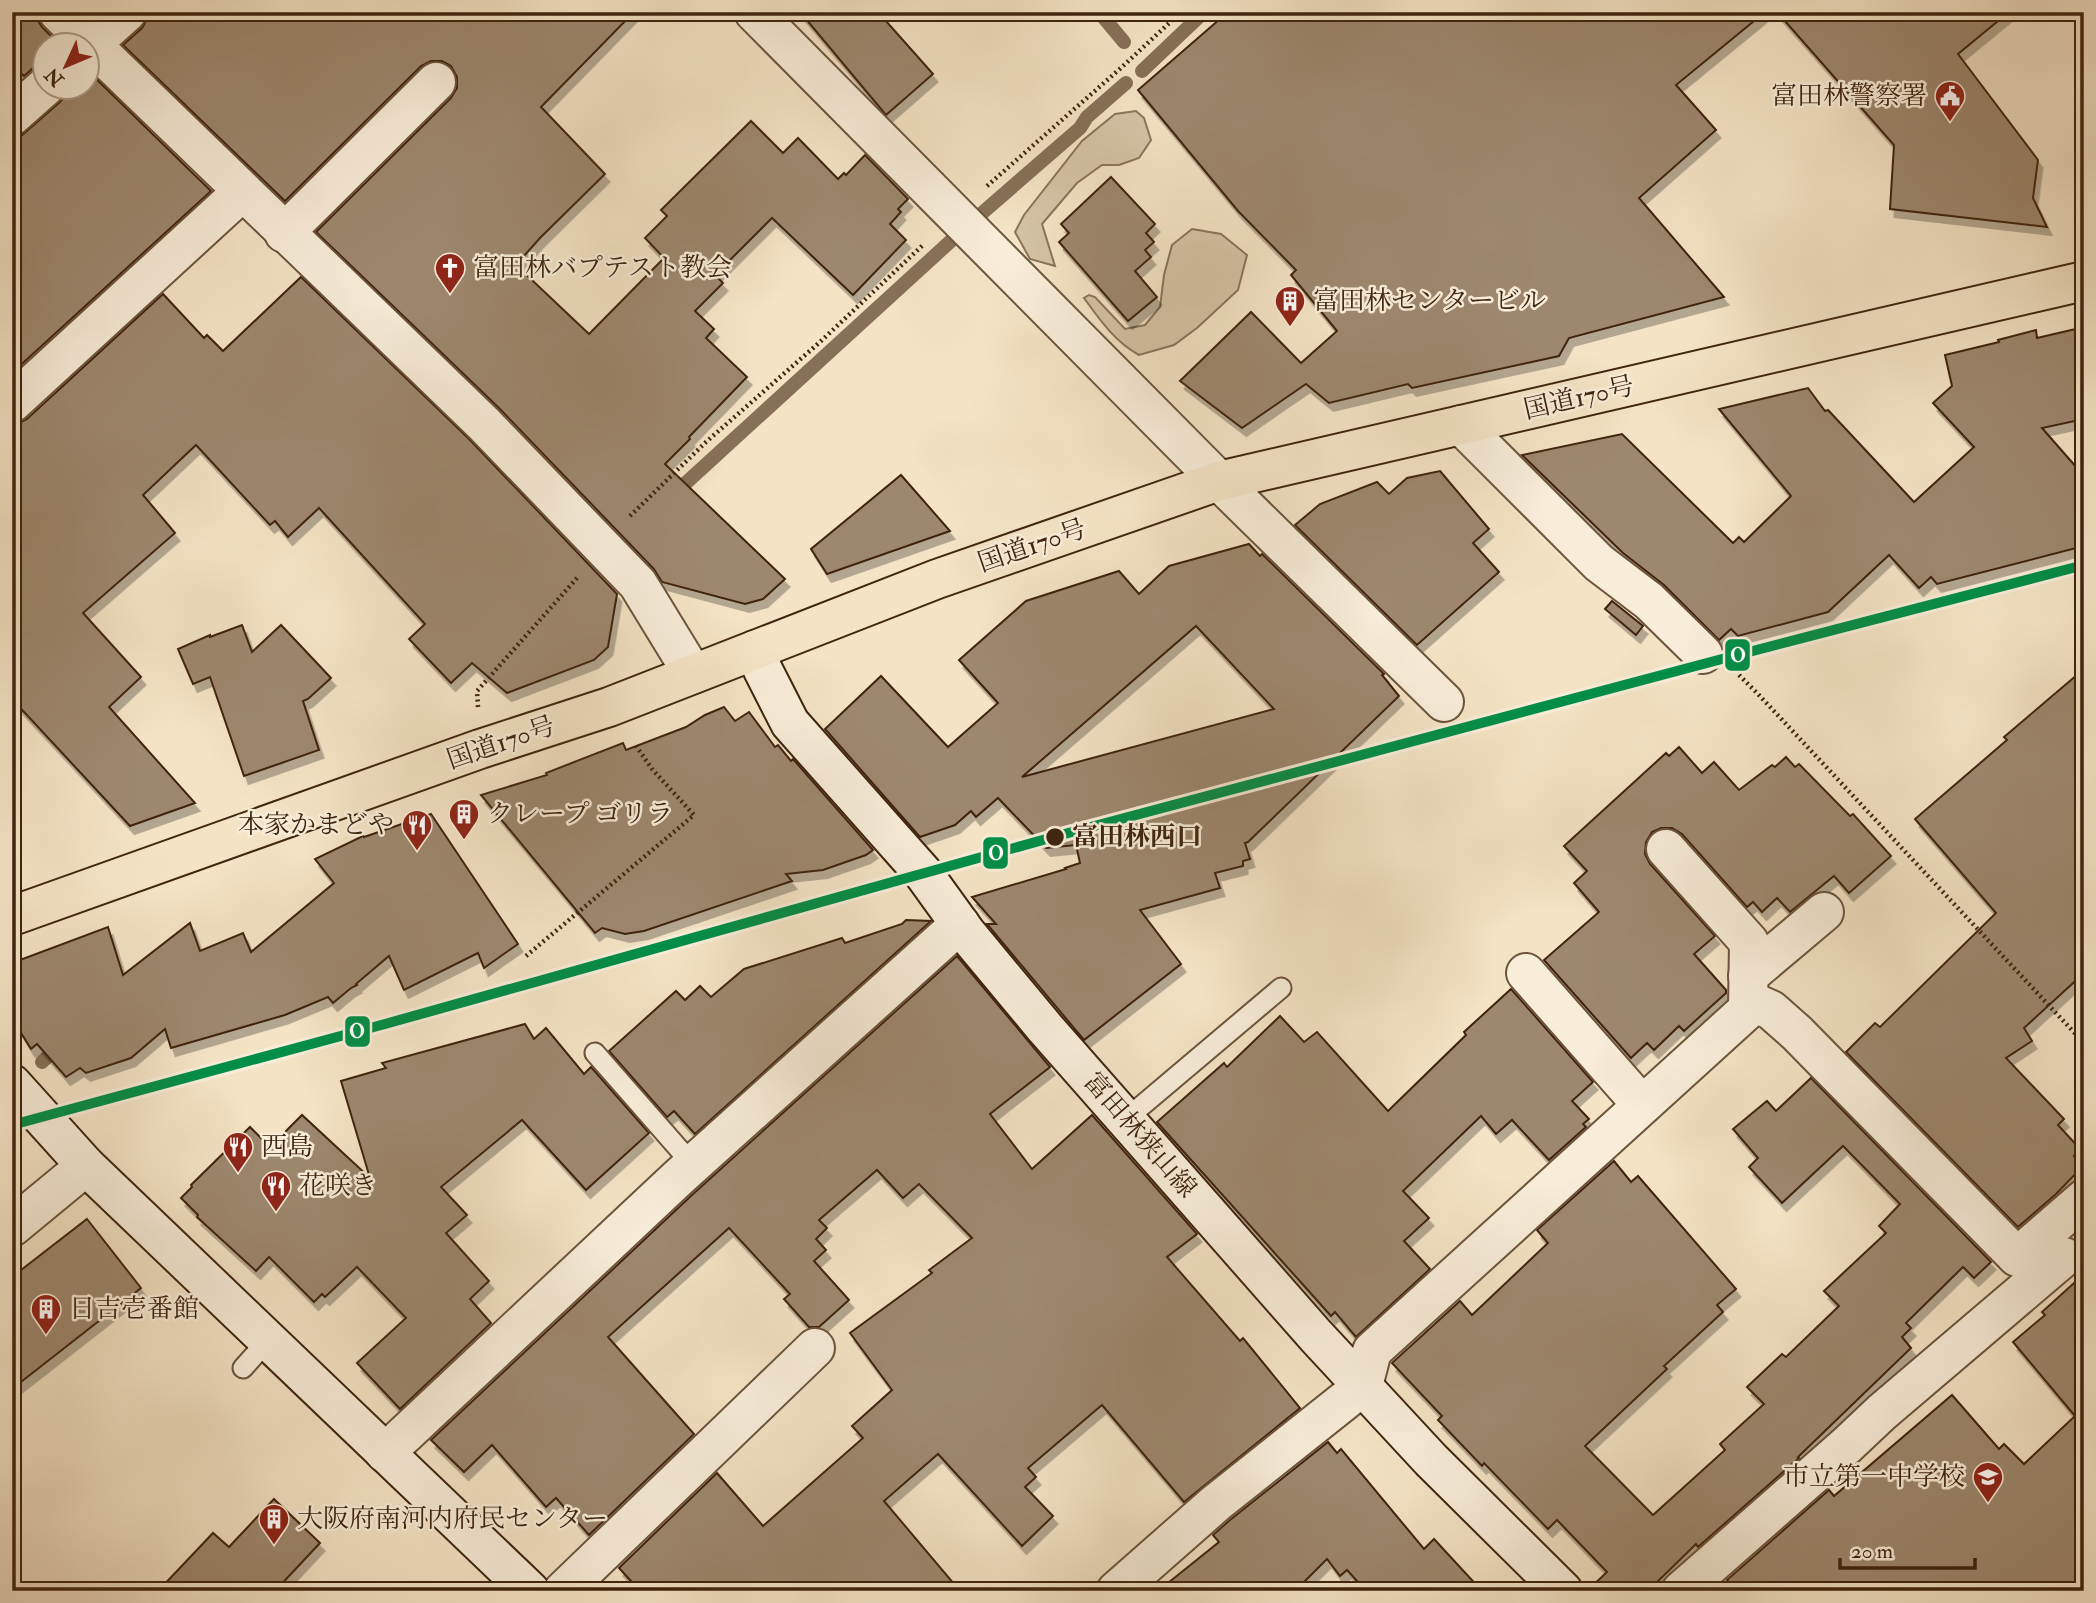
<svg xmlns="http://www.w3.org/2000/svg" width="2096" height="1603" font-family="'IM FELL Double Pica','Noto Serif JP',serif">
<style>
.green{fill:#d5c3a6;stroke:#8a745a;stroke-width:2}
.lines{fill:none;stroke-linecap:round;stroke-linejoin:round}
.stream{stroke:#867057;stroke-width:14}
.building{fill:#9d876e;stroke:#3f240f;stroke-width:2;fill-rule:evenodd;filter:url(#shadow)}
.lane-casing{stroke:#6c543c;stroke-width:23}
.street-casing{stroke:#6c543c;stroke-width:42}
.secondary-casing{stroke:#3f240f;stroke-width:42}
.highway-casing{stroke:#3f240f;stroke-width:42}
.path{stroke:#3f240f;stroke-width:4.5;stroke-dasharray:2 3.5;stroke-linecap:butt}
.lane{stroke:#f8edd9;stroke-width:19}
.street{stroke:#f8edd9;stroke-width:38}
.secondary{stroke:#f8edd9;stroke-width:38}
.highway{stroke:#f4e3c5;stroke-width:38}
.rail-1-casing{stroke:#f8edd9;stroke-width:16}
.rail-1{stroke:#028e46;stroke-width:10}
.stop-dot{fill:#3f240f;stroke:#f8edd9;stroke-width:2.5}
.labels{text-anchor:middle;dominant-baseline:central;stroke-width:5;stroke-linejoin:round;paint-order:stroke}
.poi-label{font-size:26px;fill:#3f240f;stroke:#f8edd9;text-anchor:start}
.street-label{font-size:26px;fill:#3f240f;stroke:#f8edd9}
.stop-label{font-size:26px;font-weight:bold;fill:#3f240f;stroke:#f8edd9;text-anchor:start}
.line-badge{stroke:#f8edd9;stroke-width:2.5}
.badge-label{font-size:19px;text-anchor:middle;font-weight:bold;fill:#fff}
</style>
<defs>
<filter id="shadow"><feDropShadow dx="4.5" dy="8" stdDeviation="0" flood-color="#0004"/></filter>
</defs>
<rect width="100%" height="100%" fill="#f4e3c5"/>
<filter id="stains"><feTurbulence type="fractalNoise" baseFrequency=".00286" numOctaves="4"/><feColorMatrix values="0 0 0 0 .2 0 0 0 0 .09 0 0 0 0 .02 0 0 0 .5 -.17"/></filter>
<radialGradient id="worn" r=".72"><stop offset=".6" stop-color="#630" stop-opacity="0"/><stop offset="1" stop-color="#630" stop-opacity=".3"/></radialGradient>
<g class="green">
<polygon points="1136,111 1144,118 1151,140 1139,158 1119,165 1102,165 1077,183 1042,224 1055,266 1030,259 1015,232 1024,215 1082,141 1115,114"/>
<path d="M1192 229 1221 234 1247 255 1238 290 1197 328 1174 345 1139 355C1115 342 1100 320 1084 298L1089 295 1095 297 1125 329 1145 325 1160 307 1164 275 1172 245Z"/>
</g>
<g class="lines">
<g class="stream">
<polyline points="1099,12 1124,42"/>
<polyline points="1142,71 1204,12"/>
<polyline points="981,214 1080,128 1087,117 1126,83"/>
<polyline points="676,492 953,239"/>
<polyline points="42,1062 61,1044"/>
</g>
</g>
<g class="building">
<polygon points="12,12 37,12 37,19 42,27 61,46 46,46 46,65 32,69 24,76 12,65"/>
<polygon points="148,12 634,12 541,107 605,174 540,238 516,265 589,334 664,258 645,238 667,216 661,210 751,121 783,153 798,138 838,179 844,173 846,175 865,155 908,199 898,209 901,212 890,224 906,240 853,295 772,218 715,275 723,283 695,311 714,329 706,338 747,377 689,437 690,439 665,464 785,579 763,599 745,604 662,582 654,569 500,409 316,232 451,98 457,88 457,77 451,66 442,61 431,61 421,66 285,201 123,45 142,28 147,19"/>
<polygon points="800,12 878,12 933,74 886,115"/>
<polygon points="1228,12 1765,12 1676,85 1716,130 1639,198 1724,297 1569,338 1559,356 1412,388 1408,384 1329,403 1306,384 1242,428 1180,381 1251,312 1301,363 1337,331 1291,275 1296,270 1238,211 1138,90"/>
<polygon points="1777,12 2009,12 1958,54 2038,160 2033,198 2047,227 1890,209 1894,145"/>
<polygon points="88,71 211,191 12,373 12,144 60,102 66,94 67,88 88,88"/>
<polygon points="1111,177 1155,224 1146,233 1154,242 1145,250 1151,257 1135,271 1157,297 1128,321 1059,242 1069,233 1061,224"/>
<polygon points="301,277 469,439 617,594 608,647 594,660 507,693 472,663 451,683 409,639 425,624 319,508 288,537 275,521 270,525 196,445 143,495 175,533 83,613 141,677 109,707 195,803 130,826 12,699 12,424 17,424 27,419 163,294 204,338 207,335 223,351"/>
<polygon points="2084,327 2084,419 2042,428 2084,476 2084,546 1937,584 1931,577 1919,588 1889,555 1828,612 1738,636 1731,629 1719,640 1664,585 1623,553 1522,455 1622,434 1733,543 1739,537 1744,542 1791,496 1719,409 1808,388 1825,411 1828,410 1914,502 1974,447 1933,403 1952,386 1945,355 1999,342 1998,340 2036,330 2037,338"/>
<polygon points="1440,471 1489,529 1473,543 1499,572 1417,645 1295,525 1320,504 1377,482 1389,494 1407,478"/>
<polygon points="901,475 950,531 827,574 811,549"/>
<path d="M1249 544 1260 556 1262 554 1384 674 1382 675 1399 696 1248 842 1245 843 1250 859 1243 861V866L1215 873 1220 888 1140 910 1181 964 1084 1040 987 924H996L972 897 1066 869 1065 868 1080 863 1076 845 1046 848 998 798 976 817 971 811 955 825 920 837 825 729 881 676 948 747 998 703 959 660 1026 601 1119 571 1139 594 1169 566ZM1196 626 1274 709 1022 777Z"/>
<polygon points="1612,601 1643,626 1636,635 1605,609"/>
<polygon points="242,625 252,652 281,625 331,678 308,699 303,701 319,750 244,776 210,677 193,684 178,649 210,635 210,637"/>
<polygon points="2084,669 2084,973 2024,1028 2032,1041 2006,1058 2064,1119 2058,1125 2081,1150 2074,1156 2083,1166 2056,1194 2018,1227 1846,1052 1875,1023 1880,1027 1996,913 1915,819 2007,740 2004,737"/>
<polygon points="724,707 735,721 749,712 775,747 778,745 791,761 793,759 873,850 866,855 823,870 786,874 792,881 644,931 625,934 602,928 595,933 481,795 547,775 546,773 623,743 626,750 686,727 705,715"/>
<polygon points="1679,747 1702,773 1714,762 1739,790 1772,765 1775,767 1786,757 1795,767 1799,764 1850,816 1853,814 1891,856 1849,893 1834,876 1790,912 1777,898 1762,912 1753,902 1747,907 1682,834 1672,828 1661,828 1652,832 1646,842 1645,854 1650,864 1715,936 1694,954 1726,990 1726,993 1684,1031 1679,1026 1654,1050 1647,1043 1631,1058 1544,960 1599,912 1574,883 1587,871 1564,846 1666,753 1669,756"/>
<polygon points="431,814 518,944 484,968 478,953 404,990 389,956 356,984 357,985 351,988 333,1003 328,997 285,1015 171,1048 165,1029 131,1058 86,1073 80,1068 66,1077 37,1044 31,1049 18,1028 12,1015 12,963 108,927 123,975 190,923 200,951 243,933 251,952 334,883 315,859 363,836 364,837"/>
<polygon points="906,920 931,921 695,1134 674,1111 667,1117 609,1051 676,991 685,1000 700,986 711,997 744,969 842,938 845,943 902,924"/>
<polygon points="957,956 1050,1067 990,1114 1032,1169 1092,1115 1197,1234 1167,1257 1240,1341 1243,1338 1300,1408 1184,1502 1102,1405 1028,1468 1036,1477 1025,1487 1053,1516 1022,1546 938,1454 884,1501 960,1591 640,1591 619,1568 717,1473 763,1526 863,1438 852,1426 892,1390 850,1333 932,1273 929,1270 972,1238 919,1184 903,1198 877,1170 819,1220 827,1228 816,1239 826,1250 814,1261 849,1300 819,1327 809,1327 784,1299 790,1294 729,1228 608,1337 694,1434 589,1535 556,1498 546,1507 492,1445 464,1472 431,1440 693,1194"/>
<polygon points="1511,989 1593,1082 1572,1101 1589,1119 1583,1124 1586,1127 1549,1160 1512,1120 1496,1134 1481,1116 1403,1191 1429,1218 1404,1241 1430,1269 1356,1337 1335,1312 1331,1316 1306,1288 1157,1122 1224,1063 1227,1067 1280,1016 1304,1042 1317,1032 1388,1111 1466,1035 1464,1032"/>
<polygon points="525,1024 534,1039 546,1028 584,1074 591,1067 649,1133 586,1190 522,1120 441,1187 467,1215 446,1233 489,1281 470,1299 491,1323 400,1409 357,1363 406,1318 357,1267 325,1297 322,1294 314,1302 269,1257 256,1271 197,1217 198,1215 181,1198 192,1187 191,1185 250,1127 270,1147 302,1115 370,1178 341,1081 386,1068 382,1063"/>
<polygon points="1811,1078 1991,1262 1974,1278 1963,1267 1906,1323 1911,1328 1902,1337 1911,1348 1798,1457 1799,1458 1698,1547 1696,1544 1648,1591 1587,1591 1607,1572 1557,1520 1548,1529 1484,1463 1482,1466 1438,1420 1442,1416 1392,1363 1460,1301 1472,1315 1548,1243 1537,1230 1614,1161 1631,1182 1638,1176 1736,1289 1717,1305 1723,1312 1664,1366 1667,1369 1585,1446 1653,1515 1725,1450 1720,1444 1764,1404 1747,1387 1782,1354 1786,1357 1839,1306 1824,1291 1886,1233 1879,1226 1900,1204 1843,1146 1782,1203 1749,1167 1758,1158 1733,1129 1767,1101 1776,1111"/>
<polygon points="87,1219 141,1288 12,1389 12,1277"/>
<polygon points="2084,1274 2084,1591 1737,1591 1727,1580 1829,1490 1834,1496 1952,1395 1999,1449 2004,1444 2024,1464 2075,1416 2013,1342 2045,1315 2042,1312"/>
<polygon points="1328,1442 1337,1453 1341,1449 1424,1549 1434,1539 1482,1591 1366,1591 1347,1570 1340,1576 1327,1559 1295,1591 1158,1591 1219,1542 1213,1535 1230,1520"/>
<polygon points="274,1499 320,1543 275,1591 158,1591 213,1533 229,1547"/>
</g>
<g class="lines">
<g class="lane-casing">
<g id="lane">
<polyline points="595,1053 693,1165"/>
<polyline points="1126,1119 1281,988"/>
<polyline points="243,1368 268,1340"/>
</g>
</g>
<g class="street-casing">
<g id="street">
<polyline points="58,12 484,424 638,584 693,674"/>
<polyline points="754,12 1219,481 1444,702"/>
<polyline points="88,47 127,12"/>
<polyline points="12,116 46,86"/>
<polyline points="284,233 436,82"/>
<polyline points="12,403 243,191"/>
<polyline points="1461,425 1599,563 1649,601 1703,654"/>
<polyline points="1666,849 1749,942 1748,1009"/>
<polyline points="1526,973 1642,1105"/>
<polyline points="1748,976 1824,912"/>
<polyline points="12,1227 86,1166"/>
<polyline points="385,1453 678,1178 960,924"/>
<polyline points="563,1591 815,1348"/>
<polyline points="1116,1591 1216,1503 1363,1386 1372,1351 1755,1003 1771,1010 1797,1033 2017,1257 2084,1199"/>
<polyline points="1681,1591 1847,1445 1882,1412 2064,1257"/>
</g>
</g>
<g class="secondary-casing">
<g id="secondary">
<polyline points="755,650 763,670 790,723 923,873 967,934 1045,1028 1316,1336 1431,1460 1563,1591"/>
<polyline points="12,1084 86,1166 530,1591"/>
</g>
</g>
<g class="highway-casing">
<polyline id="highway" points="12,916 480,749 609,707 937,579 1219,481 2084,281"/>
</g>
<g class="path">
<polyline points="987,186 1122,67 1181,12"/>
<polyline points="630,516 706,442 820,342 924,244"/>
<polyline points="1739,675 1758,694 2084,1043"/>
<polyline points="478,707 477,691 577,578"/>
<polyline points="526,956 694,815 652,769 634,743"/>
</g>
<use href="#lane" class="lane"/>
<use href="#street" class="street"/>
<use href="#secondary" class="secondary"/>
<use href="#highway" class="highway"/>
<g class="rail-1-casing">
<polyline id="rail-1" points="12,1125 385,1024 1057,836 1722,659 2084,565"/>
</g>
<use href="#rail-1" class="rail-1"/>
</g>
<defs>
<g id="civic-pin" transform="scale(1.575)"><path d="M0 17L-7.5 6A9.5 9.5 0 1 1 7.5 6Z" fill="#8f2418" stroke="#f8edd9"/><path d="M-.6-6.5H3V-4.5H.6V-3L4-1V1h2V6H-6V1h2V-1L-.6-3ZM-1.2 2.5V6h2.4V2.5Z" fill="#fff"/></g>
<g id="church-pin" transform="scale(1.575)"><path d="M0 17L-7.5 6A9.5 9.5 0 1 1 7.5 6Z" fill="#8f2418" stroke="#f8edd9"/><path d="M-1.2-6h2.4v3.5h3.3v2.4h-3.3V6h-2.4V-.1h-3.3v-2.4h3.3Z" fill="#fff"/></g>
<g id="building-pin" transform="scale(1.575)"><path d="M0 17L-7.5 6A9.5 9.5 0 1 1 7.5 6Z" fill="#8f2418" stroke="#f8edd9"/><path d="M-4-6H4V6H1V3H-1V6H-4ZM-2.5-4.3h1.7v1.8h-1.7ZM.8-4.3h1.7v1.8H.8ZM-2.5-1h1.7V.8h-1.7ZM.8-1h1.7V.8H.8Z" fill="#fff"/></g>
<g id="restaurant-pin" transform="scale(1.575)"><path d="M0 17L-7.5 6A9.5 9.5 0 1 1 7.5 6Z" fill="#8f2418" stroke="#f8edd9"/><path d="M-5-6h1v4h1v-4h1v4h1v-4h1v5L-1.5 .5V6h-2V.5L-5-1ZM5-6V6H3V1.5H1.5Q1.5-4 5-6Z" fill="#fff"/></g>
<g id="school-pin" transform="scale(1.575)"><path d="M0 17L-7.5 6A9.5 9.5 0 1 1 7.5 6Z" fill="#8f2418" stroke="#f8edd9"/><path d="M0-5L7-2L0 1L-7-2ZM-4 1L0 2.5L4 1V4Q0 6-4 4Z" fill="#fff"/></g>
</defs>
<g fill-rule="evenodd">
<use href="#civic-pin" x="1950" y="96"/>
<use href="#church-pin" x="450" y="268"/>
<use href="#building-pin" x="1290" y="301"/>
<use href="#building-pin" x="464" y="814"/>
<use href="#restaurant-pin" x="417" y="825"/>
<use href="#restaurant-pin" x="238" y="1147"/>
<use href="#restaurant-pin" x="276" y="1186"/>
<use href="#building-pin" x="46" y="1309"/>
<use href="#school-pin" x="1988" y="1477"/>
<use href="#building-pin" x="274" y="1519"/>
</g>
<circle class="stop-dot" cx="1055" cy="837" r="10"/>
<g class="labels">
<g class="poi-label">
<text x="1927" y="96" text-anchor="end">富田林警察署</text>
<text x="473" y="268">富田林バプテスト教会</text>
<text x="1313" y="301">富田林センタービル</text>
<text x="487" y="814">クレープ ゴリラ</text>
<text x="394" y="825" text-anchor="end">本家かまどや</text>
<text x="261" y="1147">西島</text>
<text x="299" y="1186">花咲き</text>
<text x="69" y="1309">日吉壱番館</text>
<text x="1965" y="1477" text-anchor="end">市立第一中学校</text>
<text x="297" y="1519">大阪府南河内府民センター</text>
</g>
<g class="street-label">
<text transform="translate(1579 398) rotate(-13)">国道170号</text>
<text transform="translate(1032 546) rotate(-19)">国道170号</text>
<text transform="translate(501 743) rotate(-19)">国道170号</text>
<text transform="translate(1140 1135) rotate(49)">富田林狭山線</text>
</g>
<g class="stop-label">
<text x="1072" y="837">富田林西口</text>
</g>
</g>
<g class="line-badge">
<rect x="1724" y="638" width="27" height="34" rx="7" fill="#028e46"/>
<rect x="982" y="836" width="27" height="34" rx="7" fill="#028e46"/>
<rect x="344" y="1015" width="27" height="33" rx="7" fill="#028e46"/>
</g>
<g class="badge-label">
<text x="1738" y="662">O</text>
<text x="996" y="860">O</text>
<text x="357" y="1038">O</text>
</g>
<rect width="2096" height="1603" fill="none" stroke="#f4e3c5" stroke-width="42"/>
<rect x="14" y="14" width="2068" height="1575" fill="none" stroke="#3f240f" stroke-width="3.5"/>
<rect x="21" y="21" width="2054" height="1561" fill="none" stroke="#3f240f" stroke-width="2"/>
<g transform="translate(66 66) rotate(226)"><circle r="33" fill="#f8edd9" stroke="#ae9d88" stroke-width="2"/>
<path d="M0-5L12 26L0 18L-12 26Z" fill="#8f2418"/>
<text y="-10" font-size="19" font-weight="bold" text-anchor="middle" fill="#3f240f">N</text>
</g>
<path d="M1840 1558v10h135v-10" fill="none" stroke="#3f240f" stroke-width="3.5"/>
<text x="1851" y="1558" font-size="21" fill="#3f240f" stroke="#f8edd9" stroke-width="5" paint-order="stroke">20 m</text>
<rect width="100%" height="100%" filter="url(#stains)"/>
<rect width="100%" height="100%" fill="url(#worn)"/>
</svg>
